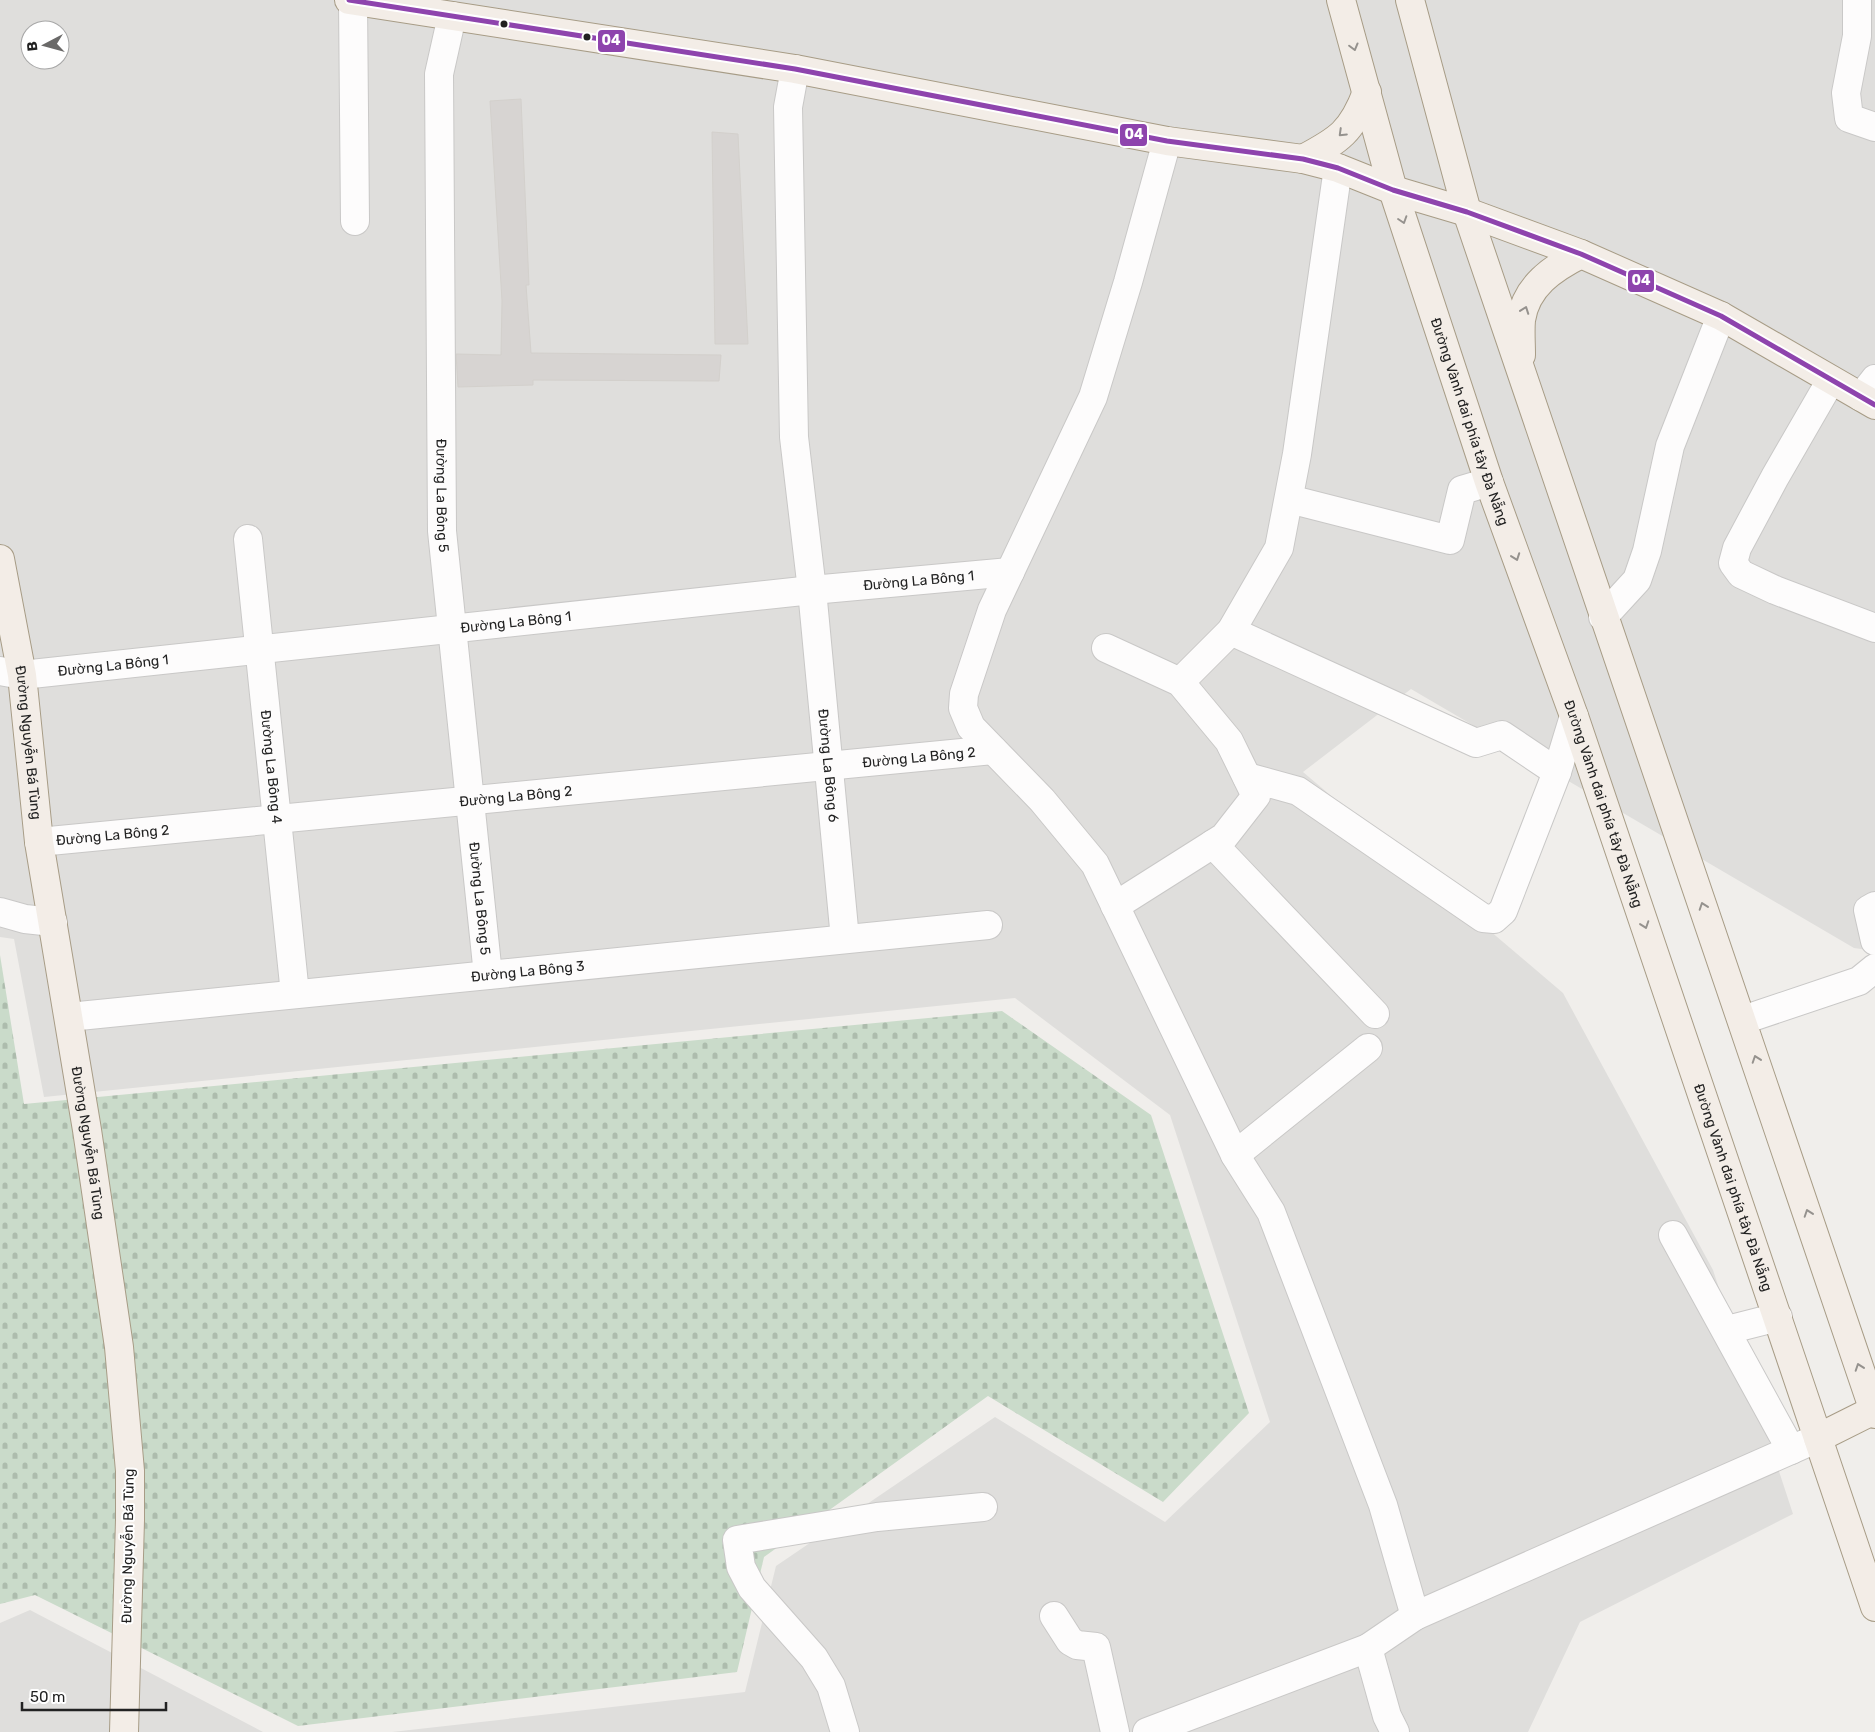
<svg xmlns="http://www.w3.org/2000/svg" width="1875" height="1732" font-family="Rubik,sans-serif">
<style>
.residential{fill:#dfdedc;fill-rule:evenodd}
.cemetery{fill:url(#cemetery-stones)}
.building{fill:#d7d4d2;stroke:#d3d0cc}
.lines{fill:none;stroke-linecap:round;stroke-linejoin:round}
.minor-casing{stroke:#c9c8c7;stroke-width:30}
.major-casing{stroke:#a79c86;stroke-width:30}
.minor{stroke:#fdfcfc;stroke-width:28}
.major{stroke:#f3ede7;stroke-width:28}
.bus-1-casing{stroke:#fff;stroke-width:9}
.bus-1{stroke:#8e44ad;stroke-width:5}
.oneway{stroke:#95928e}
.bus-dot{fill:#222;stroke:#fff;stroke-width:2}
.labels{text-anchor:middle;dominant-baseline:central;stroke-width:4;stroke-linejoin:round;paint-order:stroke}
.street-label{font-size:14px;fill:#222;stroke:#fff}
.line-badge{stroke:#fff;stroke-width:2}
.badge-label{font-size:14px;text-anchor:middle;font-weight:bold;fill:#fff}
</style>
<defs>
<pattern id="cemetery-stones" width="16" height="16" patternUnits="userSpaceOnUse" patternTransform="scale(1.25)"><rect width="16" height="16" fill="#cadbca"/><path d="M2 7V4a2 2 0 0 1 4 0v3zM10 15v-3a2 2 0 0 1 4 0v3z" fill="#adbcad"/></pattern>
</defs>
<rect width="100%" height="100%" fill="#f0eeeb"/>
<g class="residential">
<path d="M0 0H1875V951L1854 948 1411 689 1303 772 1563 993 1713 1270 1793 1514 1580 1622 1528 1732H392L745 1692 776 1566 995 1417 1165 1522 1270 1422 1170 1115 1015 998 44 1097 14 939 0 937ZM30 30H60V60H30Z"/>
<polygon points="30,1610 263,1732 0,1732 0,1623"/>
</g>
<polygon class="cemetery" points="0,955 24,1104 1002,1011 1151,1115 1249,1413 1163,1502 988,1396 764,1557 737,1672 298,1726 35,1595 0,1604"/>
<g class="building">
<polygon points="521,99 529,285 526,285 531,353 721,355 719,381 533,380 533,385 458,387 456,354 501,355 502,301 490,101"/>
<polygon points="712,132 738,134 748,344 715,344"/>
</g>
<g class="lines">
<g class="minor-casing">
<g id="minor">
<polyline points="1857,0 1857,36 1846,93 1849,118 1875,127"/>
<polyline points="353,1 355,221"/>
<path id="s1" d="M452 16 439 74 442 531 488 975"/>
<path id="s2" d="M795 69 788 107 794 437 812 590 845 939"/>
<polyline points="1167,141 1128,282 1093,397 992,610 964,694 963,708 971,727 1042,800 1095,864 1235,1155 1271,1212 1383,1505 1415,1616"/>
<polyline points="1831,380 1775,477 1737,548 1733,563 1741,574 1775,590 1875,628"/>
<polyline points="1861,397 1875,379"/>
<polyline points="1289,499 1450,540 1462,490 1489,482"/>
<path id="s3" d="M248 539 295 994"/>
<polyline points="1603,617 1637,580 1647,551 1670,446 1721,316"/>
<polyline points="1231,631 1476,743 1502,735 1557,772"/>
<polyline points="1106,648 1180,682 1229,741 1256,796 1224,837 1115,906"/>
<path id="s4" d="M0 671 22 675 812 590 1010 572"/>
<polyline points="1180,682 1231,631 1279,548 1297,454 1338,168"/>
<polyline points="1247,777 1298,791 1483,918 1494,919 1503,911 1557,772 1574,716"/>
<path id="s5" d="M39 842 993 750"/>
<polyline points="1213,844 1375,1014"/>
<polyline points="1875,906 1868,910 1875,941"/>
<polyline points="0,912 25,919 53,922"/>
<path id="s6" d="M69 1017 988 925"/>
<polyline points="1743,1020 1859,981 1875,968"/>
<polyline points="1235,1155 1368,1048"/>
<polyline points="1673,1235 1791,1450"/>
<polyline points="1727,1330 1778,1317"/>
<polyline points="1054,1616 1070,1641 1077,1645 1096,1647 1115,1732"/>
<polyline points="1368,1648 1387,1716 1395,1732"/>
<polyline points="845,1732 831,1686 814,1658 752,1588 741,1567 737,1540 877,1517 983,1507"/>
<polyline points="1147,1732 1368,1648 1415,1616 1818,1438"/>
</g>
</g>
<g class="major-casing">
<g id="major">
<polyline points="349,0 795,69 1167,141 1303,159 1338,168 1393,190 1467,212 1581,254 1721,316 1875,405"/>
<path id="s7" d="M1341 0 1393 190 1489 482 1574 716 1875 1607"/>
<polyline points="1410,0 1467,212 1875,1414"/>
<path d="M1303 159C1339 140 1352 132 1367 92"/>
<path d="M1521 355C1521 343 1520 331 1521 320 1526 286 1553 268 1581 254"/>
<path id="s8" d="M0 559 22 675 39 842 87 1130 119 1347 130 1471V1520L124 1732"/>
<polyline points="1818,1438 1874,1410"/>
</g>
</g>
<use href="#minor" class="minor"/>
<use href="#major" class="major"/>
<g class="bus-1-casing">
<polyline id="bus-1" points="349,0 795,69 1167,141 1303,159 1338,168 1393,190 1467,212 1581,254 1721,316 1875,405"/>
</g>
<use href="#bus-1" class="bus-1"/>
</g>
<defs><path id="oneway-chevron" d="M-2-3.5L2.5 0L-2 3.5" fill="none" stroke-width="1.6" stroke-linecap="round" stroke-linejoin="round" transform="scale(1.25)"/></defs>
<g class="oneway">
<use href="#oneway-chevron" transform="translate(1354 47) rotate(75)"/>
<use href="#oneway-chevron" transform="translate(1342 133) rotate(136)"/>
<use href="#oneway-chevron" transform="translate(1403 220) rotate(72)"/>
<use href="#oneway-chevron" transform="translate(1525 310) rotate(-70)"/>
<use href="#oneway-chevron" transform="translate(1516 557) rotate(70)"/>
<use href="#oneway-chevron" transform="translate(1703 906) rotate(-109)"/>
<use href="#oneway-chevron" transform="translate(1645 925) rotate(71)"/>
<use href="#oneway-chevron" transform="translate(1756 1059) rotate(-109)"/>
<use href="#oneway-chevron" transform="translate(1808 1213) rotate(-109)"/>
<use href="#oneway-chevron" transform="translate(1859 1367) rotate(-109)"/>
</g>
<g class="bus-dot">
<circle cx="504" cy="24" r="4.5"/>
<circle cx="587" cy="37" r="4.5"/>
</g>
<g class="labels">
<g class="street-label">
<text stroke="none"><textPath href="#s7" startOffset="441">Đường Vành đai phía tây Đà Nẵng</textPath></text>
<text stroke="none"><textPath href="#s1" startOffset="481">Đường La Bông 5</textPath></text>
<text stroke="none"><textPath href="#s4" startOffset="924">Đường La Bông 1</textPath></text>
<text stroke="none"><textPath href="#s4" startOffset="519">Đường La Bông 1</textPath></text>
<text stroke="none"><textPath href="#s4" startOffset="114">Đường La Bông 1</textPath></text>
<text stroke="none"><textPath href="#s8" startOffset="186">Đường Nguyễn Bá Tùng</textPath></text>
<text stroke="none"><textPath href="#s5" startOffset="884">Đường La Bông 2</textPath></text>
<text stroke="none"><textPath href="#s2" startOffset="699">Đường La Bông 6</textPath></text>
<text stroke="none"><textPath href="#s3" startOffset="229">Đường La Bông 4</textPath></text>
<text stroke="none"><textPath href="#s5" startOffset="479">Đường La Bông 2</textPath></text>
<text stroke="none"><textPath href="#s7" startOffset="846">Đường Vành đai phía tây Đà Nẵng</textPath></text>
<text stroke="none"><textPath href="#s5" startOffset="74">Đường La Bông 2</textPath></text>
<text stroke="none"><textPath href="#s1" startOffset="886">Đường La Bông 5</textPath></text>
<text stroke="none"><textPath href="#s6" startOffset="461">Đường La Bông 3</textPath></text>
<text stroke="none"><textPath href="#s8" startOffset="591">Đường Nguyễn Bá Tùng</textPath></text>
<text stroke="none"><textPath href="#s7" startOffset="1251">Đường Vành đai phía tây Đà Nẵng</textPath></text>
<text transform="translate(128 1546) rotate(-89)">Đường Nguyễn Bá Tùng</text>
</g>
</g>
<g class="line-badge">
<rect x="597" y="29" width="29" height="24" rx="5" fill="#8e44ad"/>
<rect x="1119" y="123" width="29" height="24" rx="5" fill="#8e44ad"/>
<rect x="1627" y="269" width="28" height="24" rx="5" fill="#8e44ad"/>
</g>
<g class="badge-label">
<text x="611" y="45">04</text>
<text x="1134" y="139">04</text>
<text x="1641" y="285">04</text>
</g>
<g transform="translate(45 45) rotate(264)"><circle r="24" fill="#ffffff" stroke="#a7a7a7"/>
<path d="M0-4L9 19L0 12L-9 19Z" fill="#6a6968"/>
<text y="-8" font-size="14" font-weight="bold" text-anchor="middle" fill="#222222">B</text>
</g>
<path d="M22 1702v8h144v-8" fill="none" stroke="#222222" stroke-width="2.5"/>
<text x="30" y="1702" font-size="15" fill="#222222" stroke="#ffffff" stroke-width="4" paint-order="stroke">50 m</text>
</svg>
